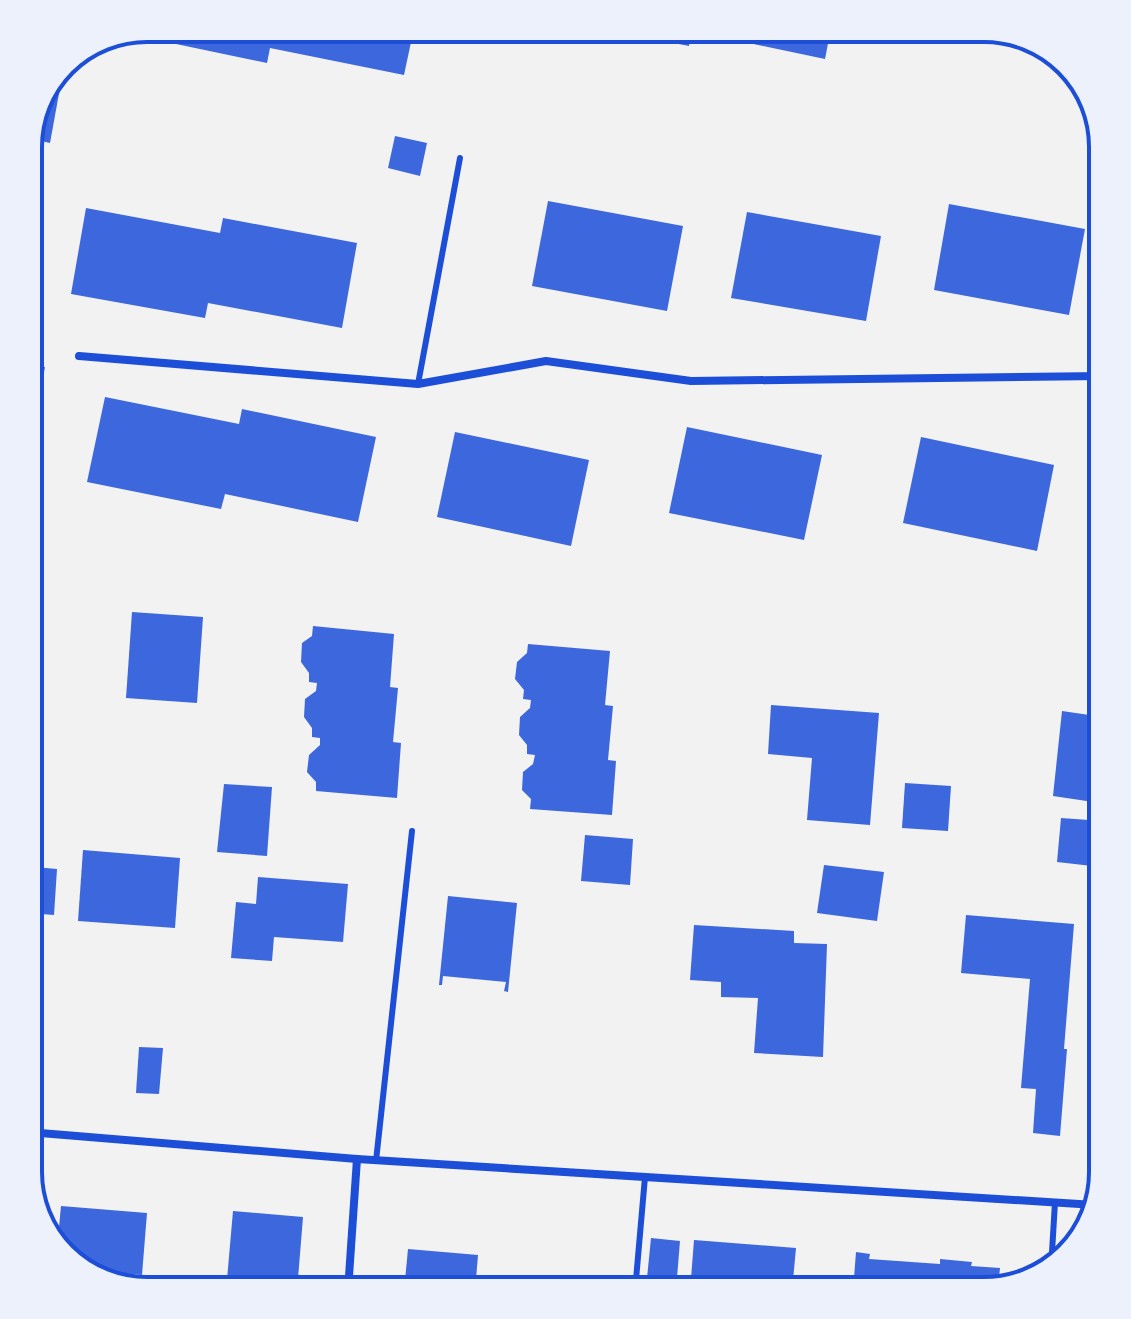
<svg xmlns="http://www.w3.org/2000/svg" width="1131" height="1319" font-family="Quicksand,sans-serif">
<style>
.building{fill:#3d67dc}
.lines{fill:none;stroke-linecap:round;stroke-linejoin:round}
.service{stroke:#1d4ed8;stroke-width:6}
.minor{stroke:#1d4ed8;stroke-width:8}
.rim{fill:none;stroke:#1d4ed8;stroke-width:4}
</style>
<rect width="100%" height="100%" fill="#f2f2f2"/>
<g class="building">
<polygon points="147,28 414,28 404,75 270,48 267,63 133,35 134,33"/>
<polygon points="607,28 831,28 825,59 692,31 689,46 606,30"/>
<polygon points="64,66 50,143 28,138"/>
<polygon points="395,136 427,143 420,176 388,168"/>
<polygon points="548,201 683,226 667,311 532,286"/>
<polygon points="949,204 1085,229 1069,315 934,290"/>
<polygon points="86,208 220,233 223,218 357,243 342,328 208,303 205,318 71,294"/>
<polygon points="747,212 881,236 866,321 731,298"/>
<polygon points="28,364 45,367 37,408 28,406"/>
<polygon points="105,397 239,424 242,409 376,437 358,522 225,494 221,509 87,482"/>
<polygon points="687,427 822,455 804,540 669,513"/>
<polygon points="455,432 589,460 571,546 437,517"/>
<polygon points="921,437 1054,465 1037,551 903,523"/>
<polygon points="132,612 203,617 197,703 126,698"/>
<polygon points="313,626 394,634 390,687 398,688 393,742 401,743 397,798 316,791 316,782 307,772 309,755 320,745 320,738 312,737 312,728 304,717 305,699 316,691 317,683 309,682 309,673 301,662 302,643 312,636"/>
<polygon points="528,644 610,651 605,705 613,706 608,760 616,761 612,815 530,809 531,799 522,790 523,772 533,764 535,755 527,754 527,745 519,735 520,717 530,708 531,700 523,699 524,690 515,679 517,662 527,653"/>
<polygon points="771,705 879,713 870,825 807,820 812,758 768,754"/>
<polygon points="1062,711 1103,717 1103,786 1100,803 1053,796"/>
<polygon points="905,783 951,786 948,831 902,828"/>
<polygon points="224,784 272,787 267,856 217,852"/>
<polygon points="1061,818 1103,821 1101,867 1057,862"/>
<polygon points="28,834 38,835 35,867 57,869 54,915 28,913"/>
<polygon points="585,835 633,839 630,885 581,881"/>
<polygon points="83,850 180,858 175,928 78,921"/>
<polygon points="824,865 884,872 877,921 817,913"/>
<polygon points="258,877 348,884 343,942 274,937 272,961 231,958 236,902 256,904"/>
<polygon points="448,896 517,903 508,992 504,991 506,982 443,976 442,985 439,985"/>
<polygon points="966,915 1074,924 1064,1049 1067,1049 1060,1136 1033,1133 1036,1089 1021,1088 1030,979 961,973"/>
<polygon points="694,925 794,931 794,943 827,944 823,1057 754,1053 758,998 721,997 721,982 690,980"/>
<polygon points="139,1047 163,1048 159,1094 136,1093"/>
<polygon points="61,1206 147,1213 142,1275 83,1270 57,1248"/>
<polygon points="233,1211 303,1217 297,1291 226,1291"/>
<polygon points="651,1238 680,1241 676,1290 646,1288"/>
<polygon points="694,1240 796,1248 792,1291 690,1291"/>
<polygon points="408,1249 478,1255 475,1291 404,1291"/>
<polygon points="856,1252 870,1254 869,1259 940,1264 940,1259 972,1262 971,1266 1000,1268 998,1287 985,1291 853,1291"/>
</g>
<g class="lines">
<g class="service">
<polyline points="418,384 460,158"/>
<polyline points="376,1161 412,831"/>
<polyline points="1051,1269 1055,1202"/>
<polyline points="635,1291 645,1177"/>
</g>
<g class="minor">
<polyline points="79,356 418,384 546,361 691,381 1103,376"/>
<polyline points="28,1132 357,1159 1095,1205"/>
<polyline points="348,1291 357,1159"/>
</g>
</g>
<path d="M0 0H1131V1319H0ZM147 42H984A105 105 0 0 1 1089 147V1172A105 105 0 0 1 984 1277H147A105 105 0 0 1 42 1172V147A105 105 0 0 1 147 42Z" fill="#edf1fc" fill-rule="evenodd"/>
<path class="rim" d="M147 42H984A105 105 0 0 1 1089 147V1172A105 105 0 0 1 984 1277H147A105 105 0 0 1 42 1172V147A105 105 0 0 1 147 42Z"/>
</svg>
